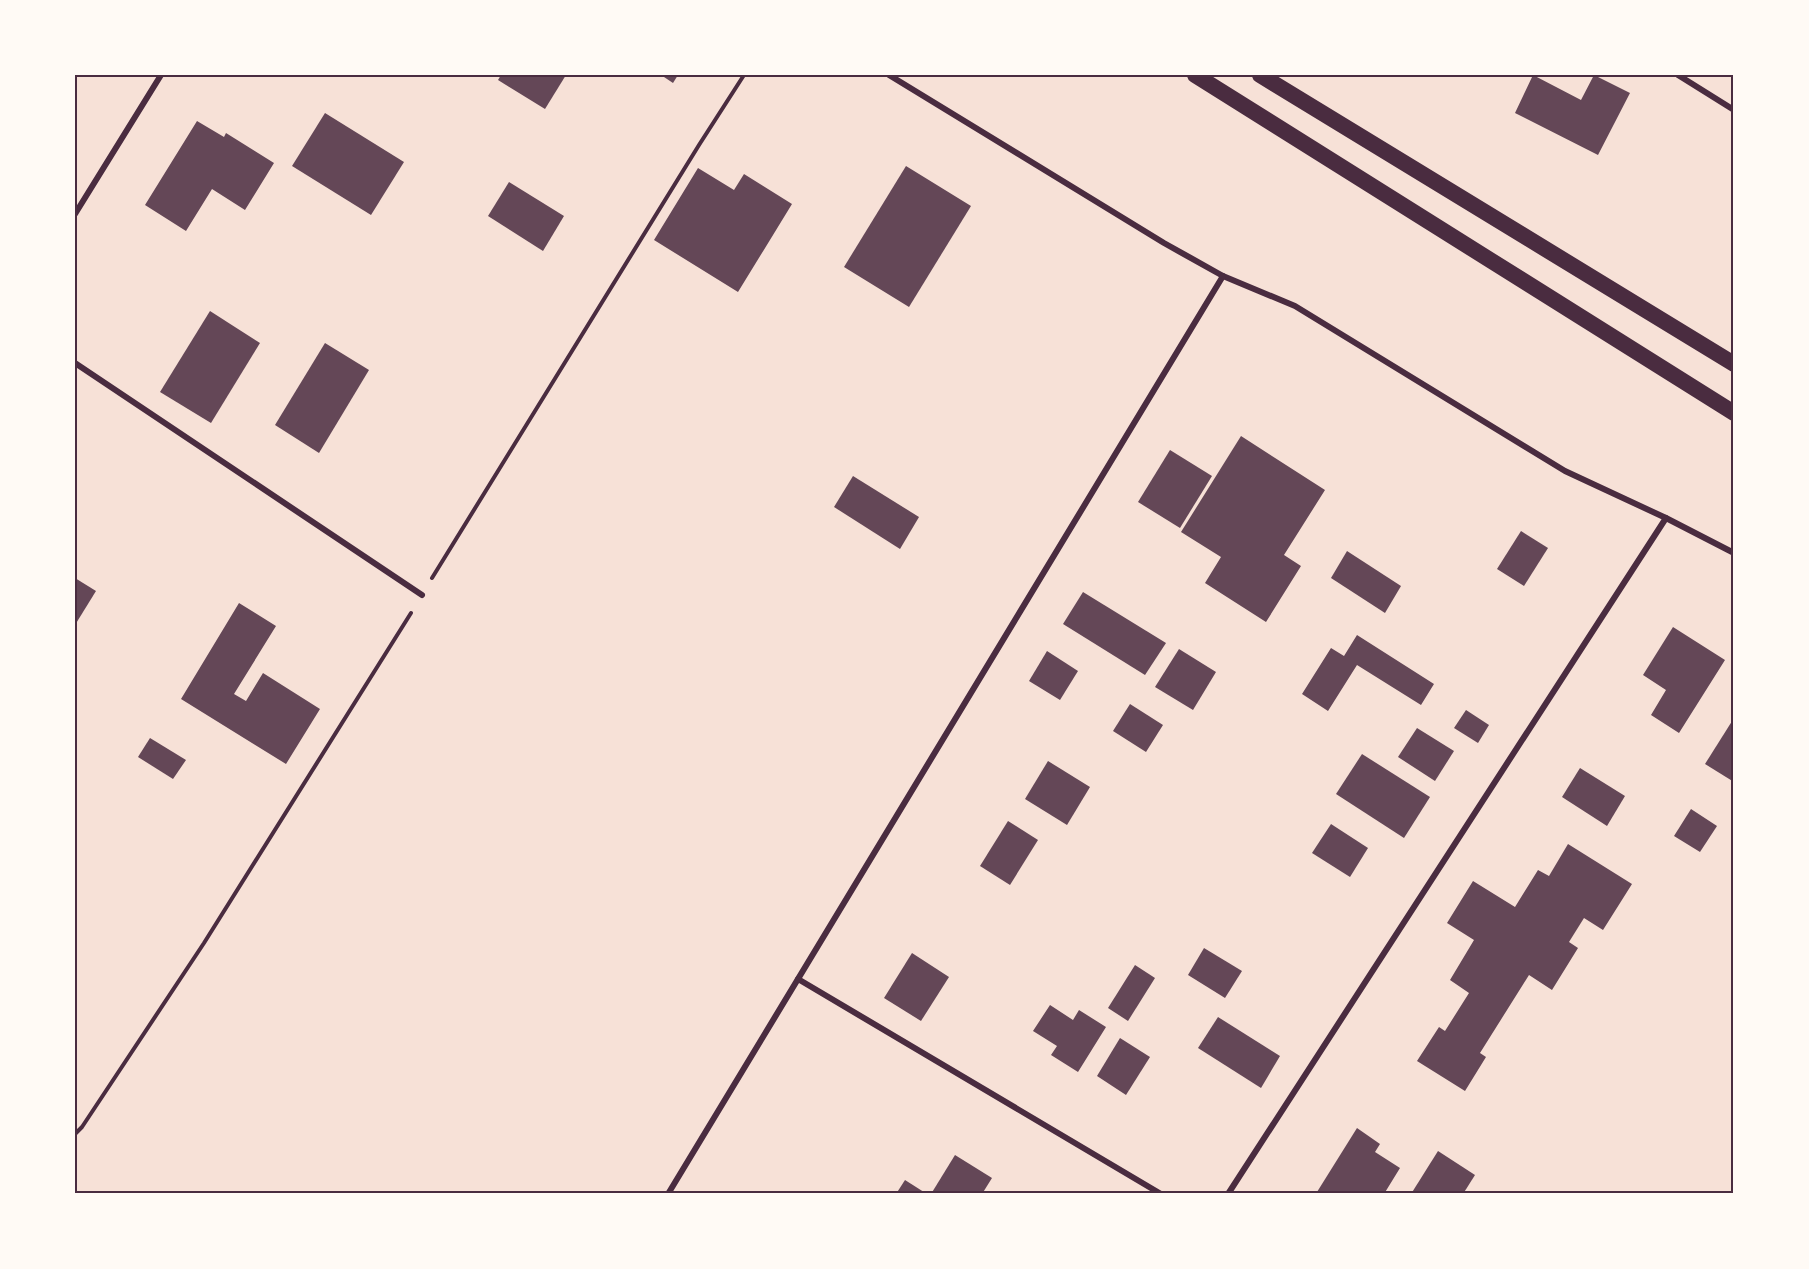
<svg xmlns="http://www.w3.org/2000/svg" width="1809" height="1269" font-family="'Fira Sans Condensed',sans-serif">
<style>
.building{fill:#644757}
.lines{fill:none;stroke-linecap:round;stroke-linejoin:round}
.path{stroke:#4a2c40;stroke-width:4}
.minor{stroke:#4a2c40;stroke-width:6}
.trunk{stroke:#4a2c40;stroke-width:16}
.neatline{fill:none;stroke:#4a2c40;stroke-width:2}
</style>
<rect width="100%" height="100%" fill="#f7e1d7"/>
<g class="building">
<polygon points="501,75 566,75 545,109 498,80"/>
<polygon points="661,75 678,75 673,83"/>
<polygon points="1533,75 1581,100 1594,75 1630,93 1598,155 1515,113"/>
<polygon points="325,113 404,162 371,215 292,166"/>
<polygon points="197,121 224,137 226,133 274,163 245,210 212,189 186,231 145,205"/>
<polygon points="906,166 971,206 909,307 844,267"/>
<polygon points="698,168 734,190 744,174 792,204 738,292 654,240"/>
<polygon points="509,182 564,216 543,251 488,216"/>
<polygon points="210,311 260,343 211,423 160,392"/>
<polygon points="325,343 369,370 319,453 275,425"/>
<polygon points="1241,436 1325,490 1284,555 1301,566 1266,622 1205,583 1221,557 1181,532"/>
<polygon points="1170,450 1212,476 1180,528 1138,502"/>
<polygon points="853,476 919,517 900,549 834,507"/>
<polygon points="1521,531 1548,548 1524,586 1497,569"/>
<polygon points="1347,551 1401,586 1385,613 1331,578"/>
<polygon points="75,578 96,591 75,625"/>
<polygon points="1083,592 1166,643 1145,675 1063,624"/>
<polygon points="239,603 276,626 234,694 246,701 263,673 320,709 286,764 181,699"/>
<polygon points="1673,627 1725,660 1679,733 1651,715 1666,690 1643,675"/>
<polygon points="1357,635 1434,684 1421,705 1357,665 1328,711 1302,694 1331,648 1344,656"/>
<polygon points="1179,649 1216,672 1193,710 1155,687"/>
<polygon points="1047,651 1078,671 1060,700 1029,681"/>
<polygon points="1130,704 1163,725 1146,752 1113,731"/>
<polygon points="1466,710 1489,725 1478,743 1454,728"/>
<polygon points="1734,718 1734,782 1705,764"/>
<polygon points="1417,728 1454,751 1435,781 1398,757"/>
<polygon points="150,738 186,760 173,779 138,757"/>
<polygon points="1362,754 1430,797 1404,838 1336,794"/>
<polygon points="1048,761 1090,787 1067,825 1025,799"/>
<polygon points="1580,768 1625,796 1607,826 1562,797"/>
<polygon points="1691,809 1717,826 1700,852 1674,836"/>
<polygon points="1008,821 1038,840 1010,885 980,866"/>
<polygon points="1331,824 1368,848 1350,877 1312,853"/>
<polygon points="1568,844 1632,884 1603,930 1584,918 1569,942 1578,948 1552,990 1529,975 1480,1053 1486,1057 1465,1091 1417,1061 1439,1027 1445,1031 1469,993 1450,980 1474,940 1447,923 1473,881 1515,907 1538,870 1549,876"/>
<polygon points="1204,948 1242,971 1225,998 1188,975"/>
<polygon points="912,953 949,977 921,1021 884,998"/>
<polygon points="1135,965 1155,978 1128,1021 1108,1008"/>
<polygon points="1050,1005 1073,1020 1079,1010 1106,1027 1078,1072 1051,1055 1057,1046 1033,1031"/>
<polygon points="1218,1017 1280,1056 1261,1088 1198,1048"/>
<polygon points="1120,1038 1150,1057 1126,1095 1097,1076"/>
<polygon points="1357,1128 1380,1144 1375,1152 1400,1168 1384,1194 1320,1194 1317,1192"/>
<polygon points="1438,1151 1475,1175 1463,1194 1411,1194"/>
<polygon points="955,1155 992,1178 982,1194 931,1194"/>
<polygon points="905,1180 927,1194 896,1194"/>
</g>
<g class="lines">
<g class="path">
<polyline points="432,578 699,145 744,75"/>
<polyline points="75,1134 82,1127 204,943 411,613"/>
</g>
<g class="minor">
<polyline points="889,75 1164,243 1223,276 1295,306 1565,471 1666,518 1734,553"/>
<polyline points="1678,75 1734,110"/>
<polyline points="75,214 161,75"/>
<polyline points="75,363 422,595"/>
<polyline points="798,979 1161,1194"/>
<polyline points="668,1194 1223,276"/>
<polyline points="1228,1194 1666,518"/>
</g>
<g class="trunk">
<polyline points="1195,75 1734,413"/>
<polyline points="1260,75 1734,364"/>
</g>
</g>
<rect width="1809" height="1269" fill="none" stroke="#fffaf5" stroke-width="153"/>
<rect x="76" y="76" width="1656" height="1116" class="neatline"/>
</svg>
